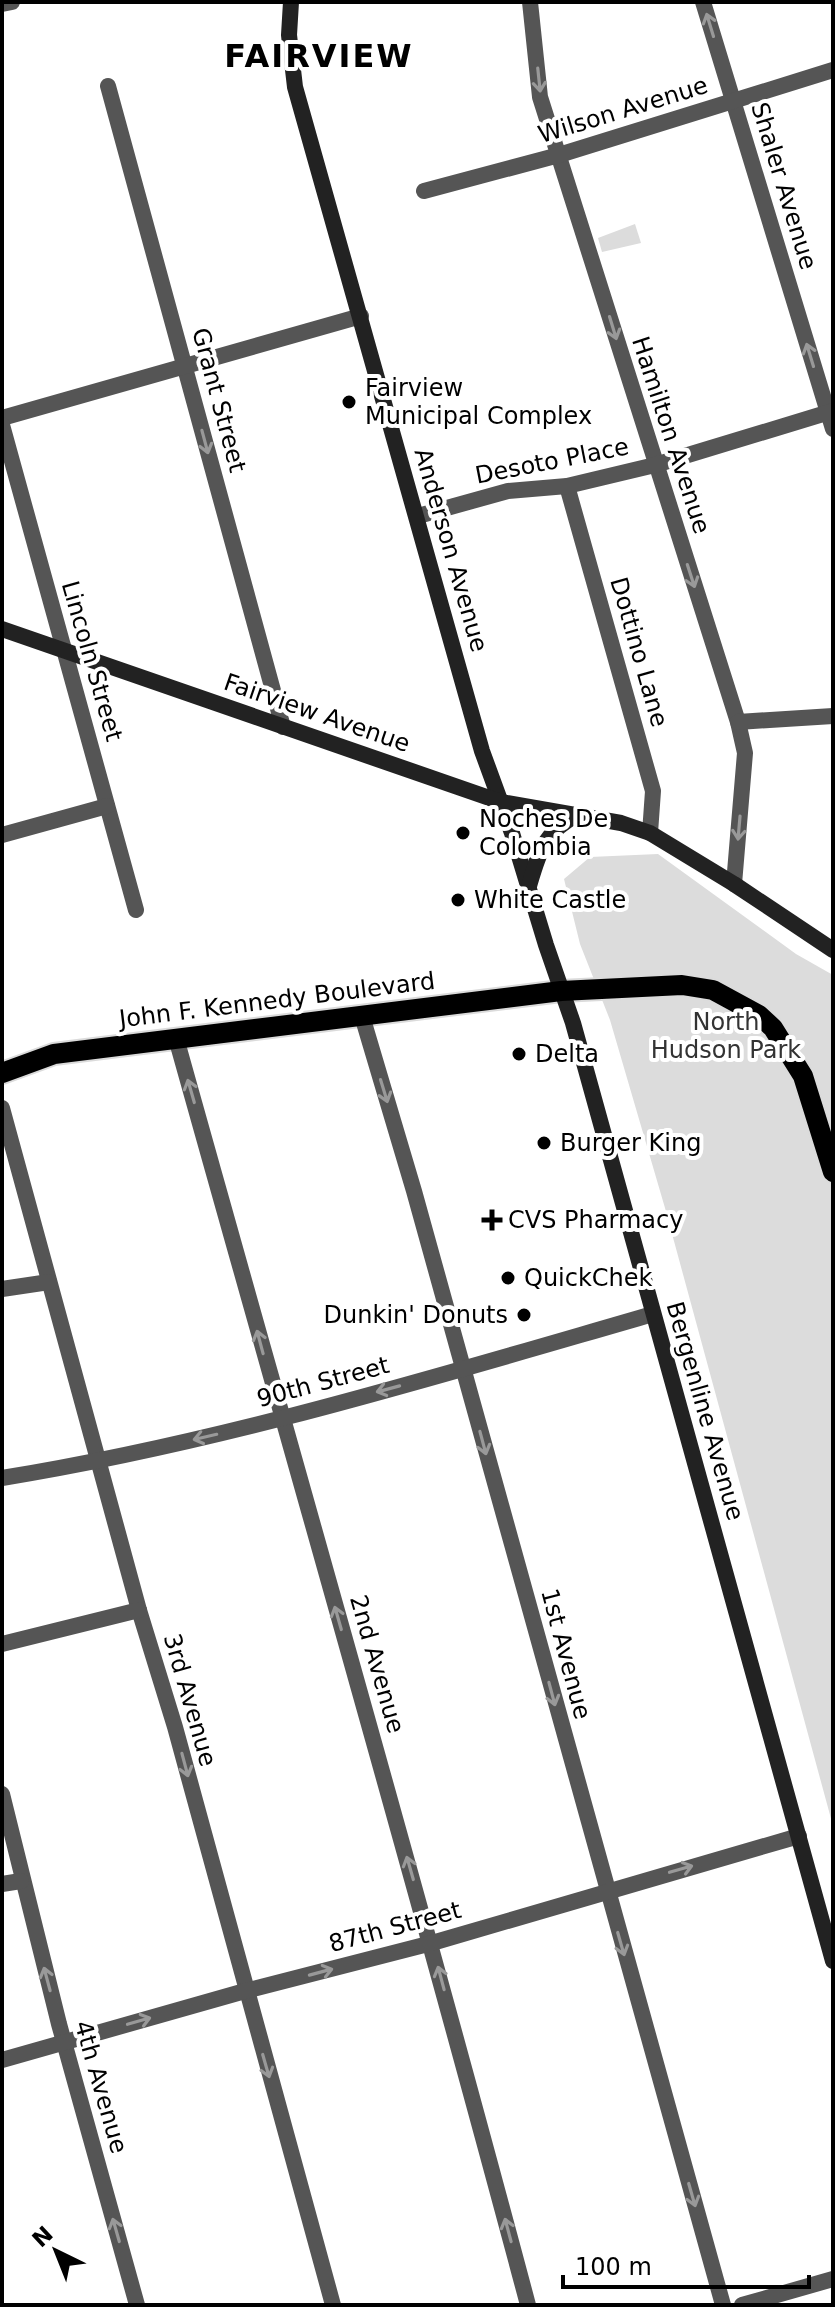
<svg xmlns="http://www.w3.org/2000/svg" width="835" height="2307" font-family="'DejaVu Sans',sans-serif">
<style>
.green{fill:#dcdcdc}
.lines{fill:none;stroke-linecap:round;stroke-linejoin:round}
.primary-casing{stroke:#dbdbdb;stroke-width:24}
.street{stroke:#555;stroke-width:16}
.secondary{stroke:#222;stroke-width:16}
.primary{stroke:#000;stroke-width:20}
.oneway{stroke:#999}
.poi-dot{fill:#000;stroke:#fff;stroke-width:3}
.labels{text-anchor:middle;dominant-baseline:central;stroke-width:8;stroke-linejoin:round;paint-order:stroke}
.street-label{font-size:24px;fill:#000;stroke:#fff}
.poi-label{font-size:24px;fill:#000;stroke:#fff;text-anchor:start}
.park-label{font-size:24px;fill:#333;stroke:#fff}
.district-label{font-size:32px;font-weight:bold;letter-spacing:2px;fill:#000;stroke:#fff}
</style>
<rect width="100%" height="100%" fill="#fff"/>
<g class="green">
<polygon points="635,224 641,243 602,252 598,238"/>
<polygon points="658,854 796,954 833,975 833,1826 665,1208 610,1020 580,944 564,879 590,857"/>
</g>
<g class="lines">
<g class="primary-casing">
<polyline id="primary" points="2,1073 54,1054 561,991 682,985 713,990 759,1015 773,1028 803,1076 833,1172"/>
</g>
<g class="street">
<polyline points="530,2 540,97 738,722 745,753 734,884"/>
<polyline points="703,2 833,429"/>
<polyline points="2,4 12,2"/>
<polyline points="108,86 283,727"/>
<polyline points="424,191 559,155 833,70"/>
<polyline points="2,418 361,316"/>
<polyline points="2,425 136,910"/>
<polyline points="567,486 653,791 650,833"/>
<polyline points="418,516 508,491 567,486 655,465 833,411"/>
<polyline points="738,722 833,716"/>
<polyline points="2,835 107,806"/>
<polyline points="362,1016 414,1191 723,2305"/>
<path d="M176 1038C294 1460 415 1881 528 2305"/>
<polyline points="2,1108 139,1610 175,1727 333,2305"/>
<polyline points="2,1289 49,1282"/>
<path d="M2 1478C223 1442 438 1376 653 1314"/>
<polyline points="2,1644 139,1610"/>
<polyline points="2,1794 59,2024 137,2305"/>
<polyline points="2,1884 21,1881"/>
<polyline points="2,2060 245,1991 432,1943 799,1836"/>
<polyline points="742,2305 833,2279"/>
</g>
<g class="secondary">
<polyline points="291,2 289,35 295,87 482,751 512,833 546,945 573,1023 833,1961"/>
<polyline points="2,629 501,802 621,823 650,833 734,884 833,950"/>
<path d="M529 886C539 852 544 832 577 815"/>
</g>
<use href="#primary" class="primary"/>
</g>
<defs><path id="oneway-shaft" d="M-6 0H5M1.5-3L5.5 0L1.5 3" fill="none" stroke-width="1.6" stroke-linecap="round" stroke-linejoin="round" transform="scale(2)"/></defs>
<g class="oneway">
<use href="#oneway-shaft" transform="translate(710 25) rotate(-107)"/>
<use href="#oneway-shaft" transform="translate(539 80) rotate(84)"/>
<use href="#oneway-shaft" transform="translate(613 328) rotate(73)"/>
<use href="#oneway-shaft" transform="translate(810 355) rotate(-107)"/>
<use href="#oneway-shaft" transform="translate(205 442) rotate(75)"/>
<use href="#oneway-shaft" transform="translate(691 576) rotate(72)"/>
<use href="#oneway-shaft" transform="translate(739 828) rotate(95)"/>
<use href="#oneway-shaft" transform="translate(191 1091) rotate(-106)"/>
<use href="#oneway-shaft" transform="translate(384 1091) rotate(73)"/>
<use href="#oneway-shaft" transform="translate(260 1342) rotate(-105)"/>
<use href="#oneway-shaft" transform="translate(388 1389) rotate(165)"/>
<use href="#oneway-shaft" transform="translate(205 1437) rotate(167)"/>
<use href="#oneway-shaft" transform="translate(483 1443) rotate(75)"/>
<use href="#oneway-shaft" transform="translate(338 1618) rotate(-106)"/>
<use href="#oneway-shaft" transform="translate(552 1694) rotate(75)"/>
<use href="#oneway-shaft" transform="translate(185 1765) rotate(75)"/>
<use href="#oneway-shaft" transform="translate(410 1868) rotate(-106)"/>
<use href="#oneway-shaft" transform="translate(681 1869) rotate(-16)"/>
<use href="#oneway-shaft" transform="translate(621 1944) rotate(74)"/>
<use href="#oneway-shaft" transform="translate(321 1972) rotate(-15)"/>
<use href="#oneway-shaft" transform="translate(441 1978) rotate(-105)"/>
<use href="#oneway-shaft" transform="translate(47 1979) rotate(-105)"/>
<use href="#oneway-shaft" transform="translate(139 2021) rotate(-16)"/>
<use href="#oneway-shaft" transform="translate(266 2066) rotate(74)"/>
<use href="#oneway-shaft" transform="translate(692 2195) rotate(74)"/>
<use href="#oneway-shaft" transform="translate(116 2230) rotate(-106)"/>
<use href="#oneway-shaft" transform="translate(508 2230) rotate(-105)"/>
</g>
<g class="poi-dot">
<circle cx="349" cy="402" r="8"/>
<circle cx="463" cy="833" r="8"/>
<circle cx="458" cy="900" r="8"/>
<circle cx="519" cy="1054" r="8"/>
<circle cx="544" cy="1143" r="8"/>
<path d="M488 1208h8v8h8v8h-8v8h-8v-8h-8v-8h8z"/>
<circle cx="508" cy="1278" r="8"/>
<circle cx="524" cy="1315" r="8"/>
</g>
<g class="labels">
<g class="street-label">
<text transform="translate(623 110) rotate(-17)">Wilson Avenue</text>
<text transform="translate(784 186) rotate(73)">Shaler Avenue</text>
<text transform="translate(219 400) rotate(75)">Grant Street</text>
<text transform="translate(671 435) rotate(72)">Hamilton Avenue</text>
<text transform="translate(552 461) rotate(-11)">Desoto Place</text>
<text transform="translate(451 550) rotate(74)">Anderson Avenue</text>
<text transform="translate(639 652) rotate(74)">Dottino Lane</text>
<text transform="translate(92 661) rotate(74)">Lincoln Street</text>
<text transform="translate(317 713) rotate(19)">Fairview Avenue</text>
<text transform="translate(277 1000) rotate(-7)">John F. Kennedy Boulevard</text>
<text transform="translate(323 1382) rotate(-15)">90th Street</text>
<text transform="translate(705 1411) rotate(74)">Bergenline Avenue</text>
<text transform="translate(566 1654) rotate(75)">1st Avenue</text>
<text transform="translate(377 1664) rotate(74)">2nd Avenue</text>
<text transform="translate(190 1700) rotate(74)">3rd Avenue</text>
<text transform="translate(395 1927) rotate(-15)">87th Street</text>
<text transform="translate(101 2087) rotate(74)">4th Avenue</text>
</g>
<g class="poi-label">
<text x="365" y="388">Fairview<tspan x="365" dy="28">Municipal Complex</tspan></text>
<text x="479" y="819">Noches De<tspan x="479" dy="28">Colombia</tspan></text>
<text x="474" y="900">White Castle</text>
<text x="535" y="1054">Delta</text>
<text x="560" y="1143">Burger King</text>
<text x="508" y="1220">CVS Pharmacy</text>
<text x="524" y="1278">QuickChek</text>
<text x="508" y="1315" text-anchor="end">Dunkin' Donuts</text>
</g>
<g class="park-label">
<text x="726" y="1022">North<tspan x="726" dy="28">Hudson Park</tspan></text>
</g>
<g class="district-label">
<text x="319" y="56">FAIRVIEW</text>
</g>
</g>
<rect width="835" height="2307" fill="none" stroke="#000000" stroke-width="8"/>
<g transform="translate(56 2251) rotate(317)" stroke="#ffffff" stroke-width="6" paint-order="stroke">
<path d="M0-6L14 30L0 20L-14 30Z" fill="#000000"/>
<text y="-12" font-size="22" font-weight="bold" text-anchor="middle" fill="#000000">N</text>
</g>
<path d="M563 2275v12h246v-12" fill="none" stroke="#000000" stroke-width="4"/>
<text x="575" y="2275" font-size="24" fill="#000000" stroke="#ffffff" stroke-width="6" paint-order="stroke">100 m</text>
</svg>
